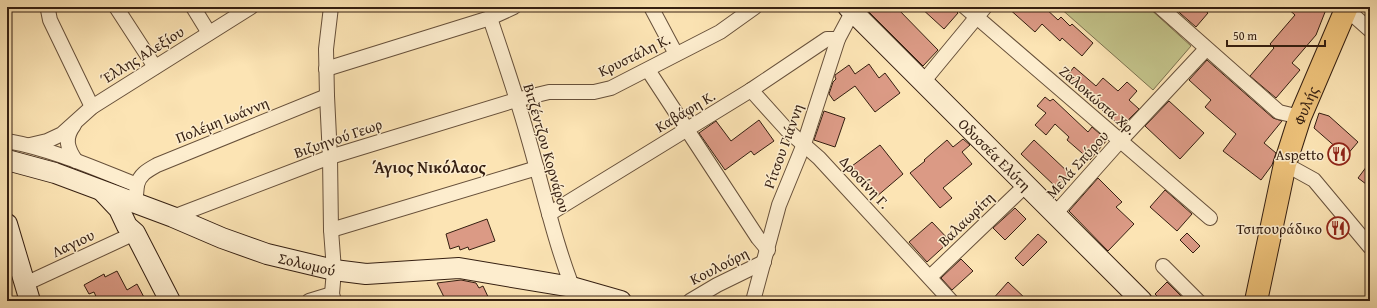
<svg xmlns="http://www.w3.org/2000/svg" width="1377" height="308" font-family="'Gentium Book Plus',serif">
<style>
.green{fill:#c3c38a;stroke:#7c714e}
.building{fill:#db9a85;stroke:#351f11}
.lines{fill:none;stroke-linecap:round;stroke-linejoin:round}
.street-casing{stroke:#67503a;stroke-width:16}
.secondary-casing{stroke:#351f11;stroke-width:22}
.primary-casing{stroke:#351f11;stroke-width:24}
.street{stroke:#fdedce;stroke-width:14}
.secondary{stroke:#fdedce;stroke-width:20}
.primary{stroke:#eec27a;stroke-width:22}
.labels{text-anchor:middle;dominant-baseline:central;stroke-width:3;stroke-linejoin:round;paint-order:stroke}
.street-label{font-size:15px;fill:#351f11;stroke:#fdedce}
.poi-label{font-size:15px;fill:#351f11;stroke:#fdedce;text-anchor:end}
.neighbourhood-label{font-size:16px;font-weight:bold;fill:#351f11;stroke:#fdedce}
</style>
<rect width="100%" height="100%" fill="#fce4b4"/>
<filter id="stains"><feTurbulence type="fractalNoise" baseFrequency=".005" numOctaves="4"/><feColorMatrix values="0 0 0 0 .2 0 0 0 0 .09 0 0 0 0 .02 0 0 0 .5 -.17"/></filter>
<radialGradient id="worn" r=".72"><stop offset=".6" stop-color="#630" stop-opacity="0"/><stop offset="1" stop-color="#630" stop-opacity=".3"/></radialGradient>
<polygon class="green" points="1059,7 1148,7 1191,46 1153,90"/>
<g class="building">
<polygon points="864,7 896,7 938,50 923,66"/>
<polygon points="920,7 952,7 958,13 944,29"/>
<polygon points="1007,7 1044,7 1058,20 1061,17 1070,26 1072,24 1093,43 1082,56 1062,38 1060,41 1042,24 1035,32"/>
<polygon points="1173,7 1201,7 1208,13 1196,27"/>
<polygon points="1286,7 1327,7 1316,35 1292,63 1300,70 1276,98 1250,76 1274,48 1270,44 1295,15"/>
<polygon points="1207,60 1273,118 1282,121 1264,143 1276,153 1272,165 1261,180 1223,151 1236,134 1205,107 1211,100 1189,80"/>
<polygon points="869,64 879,78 885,73 900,93 875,112 855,86 834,101 829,94 833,82 836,79 835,77 835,75 849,65 855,74"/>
<polygon points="1074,67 1096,86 1103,78 1118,91 1127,82 1137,91 1129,100 1139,109 1121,127 1066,77"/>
<polygon points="1045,97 1050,101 1053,99 1088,132 1092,127 1107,140 1090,160 1067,140 1069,137 1055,124 1046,135 1035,125 1046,113 1037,106"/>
<polygon points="1169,101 1204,133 1180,159 1145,126"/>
<polygon points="824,111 845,118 835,147 814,140"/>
<polygon points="1319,113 1329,116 1358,142 1346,156 1314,128"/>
<polygon points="759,120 774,141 754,155 751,151 725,170 699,133 716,121 731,141"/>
<polygon points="963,139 970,145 962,152 972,164 943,188 952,198 940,208 910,173 925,161 924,160 947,140 953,147"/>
<polygon points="1034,140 1070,174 1056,187 1021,154"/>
<polygon points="880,145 903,174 876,197 852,166"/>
<polygon points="1370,162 1370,187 1358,178"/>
<polygon points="1098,178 1122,202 1116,207 1134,224 1108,251 1069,211"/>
<polygon points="1165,190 1192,214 1177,231 1150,207"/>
<polygon points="1015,208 1026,219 1005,240 993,228"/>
<polygon points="487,219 495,241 469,250 468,247 460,250 459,246 450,249 446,234"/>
<polygon points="932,222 950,241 927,262 909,242"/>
<polygon points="1187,233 1200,246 1193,253 1180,240"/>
<polygon points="1038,234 1047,242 1023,266 1015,258"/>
<polygon points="961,259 973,271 952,290 941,278"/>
<polygon points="117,271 127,290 137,284 146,301 98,301 94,292 89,294 84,285 104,274 105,277"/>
<polygon points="461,280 476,283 479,288 483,286 490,301 446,301 437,283"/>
<polygon points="1008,282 1028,301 991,301"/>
<polygon points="1167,282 1186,301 1162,301 1155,294"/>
</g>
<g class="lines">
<g class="street-casing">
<g id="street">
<polyline points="50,7 48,10 50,20 92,107"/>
<polyline points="116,7 155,67"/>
<polyline points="193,7 209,33"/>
<polyline points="331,7 326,49 327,96 330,157 331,230 334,270 332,294 334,301"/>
<polyline points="651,7 676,54"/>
<polyline points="965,7 1210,218"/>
<polyline points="1160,7 1279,112 1300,117"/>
<polyline points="1344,7 1370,30"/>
<path d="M490 18C503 57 517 97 528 137 544 192 556 249 578 301"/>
<polyline points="326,69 490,18 514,7"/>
<polyline points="648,70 758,238 768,250"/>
<polyline points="923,82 985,7"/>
<polyline points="751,90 787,130 819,158 951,301"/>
<path d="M74 125C64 138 67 148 76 161"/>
<path d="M7 141C52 149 94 168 137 185L136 195"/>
<polyline points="30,145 47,141 62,134 92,107 251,7"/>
<polyline points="1285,164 1314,180 1370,247"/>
<path d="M137 185C140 174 148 170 157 165L327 96"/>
<polyline points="549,214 751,90 827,39 838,39"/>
<polyline points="1055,214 1119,142 1206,49"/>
<polyline points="173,217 330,157 516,100 549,92 594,92 611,88 720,32 755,7"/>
<polyline points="331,230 537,168"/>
<polyline points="1163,266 1198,301"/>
<polyline points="930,277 1026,185"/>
<polyline points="25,284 135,233"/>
<polyline points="309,301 332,294"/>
<polyline points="690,301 717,285 764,262"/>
<polyline points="753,301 779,205 804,144 838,39 855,7"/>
</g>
</g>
<g class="secondary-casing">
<g id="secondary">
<path id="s1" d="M848 7 1142 301"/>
<path id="s2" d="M7 160 55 173 173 217 222 238 267 254 334 270 366 274 459 268 572 287 621 301"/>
<polyline points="103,192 119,209 127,226 135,233 170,301"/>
<polyline points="7,224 30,301"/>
</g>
</g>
<g class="primary-casing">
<g id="primary">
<path id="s3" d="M1256 301 1285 164 1300 117 1347 7"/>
</g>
</g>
<use href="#street" class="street"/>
<use href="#secondary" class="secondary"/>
<use href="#primary" class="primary"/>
</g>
<defs>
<g id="restaurant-ring" transform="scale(1.15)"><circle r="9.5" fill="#fdedce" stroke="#8f2418" stroke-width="1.5"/><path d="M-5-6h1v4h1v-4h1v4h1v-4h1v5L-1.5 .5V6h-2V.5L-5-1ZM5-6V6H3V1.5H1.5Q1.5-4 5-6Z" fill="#8f2418"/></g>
</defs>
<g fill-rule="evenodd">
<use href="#restaurant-ring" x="1339" y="154"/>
<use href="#restaurant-ring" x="1338" y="228"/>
</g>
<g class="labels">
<g class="street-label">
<text transform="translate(142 55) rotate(-32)">Έλλης Αλεξίου</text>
<text transform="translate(634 55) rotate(-26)">Κρυστάλη Κ.</text>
<text transform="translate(1098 100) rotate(41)">Ζαλοκώστα Χρ.</text>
<text stroke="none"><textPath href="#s3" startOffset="202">Φυλής</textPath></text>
<text transform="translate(685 111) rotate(-31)">Καβάφη Κ.</text>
<text transform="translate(222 120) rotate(-22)">Πολέμη Ιωάννη</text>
<text transform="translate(338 138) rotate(-19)">Βιζυηνού Γεωρ</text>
<text transform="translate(783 146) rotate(-70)">Ρίτσου Γιάννη</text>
<text transform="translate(547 148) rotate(74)">Βιτζέντζου Κορνάρου</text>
<text stroke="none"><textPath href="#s1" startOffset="208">Οδυσσέα Ελύτη</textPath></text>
<text transform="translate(1077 164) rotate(-48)">Μελά Σπύρου</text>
<text transform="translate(865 182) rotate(47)">Δροσίνη Γ.</text>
<text transform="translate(966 219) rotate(-44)">Βαλαωρίτη</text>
<text transform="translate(73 243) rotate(-25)">Λαγιου</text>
<text stroke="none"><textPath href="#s2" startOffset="318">Σολωμού</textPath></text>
<text transform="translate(719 266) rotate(-27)">Κουλούρη</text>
</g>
<g class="poi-label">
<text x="1324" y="154">Aspetto</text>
<text x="1322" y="228">Τσιπουράδικο</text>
</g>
<g class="neighbourhood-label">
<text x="429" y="167">Άγιος Νικόλαος</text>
</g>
</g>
<rect width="1377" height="308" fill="none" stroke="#fce4b4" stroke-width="24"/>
<rect x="8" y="8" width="1361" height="292" fill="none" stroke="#351f11" stroke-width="2"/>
<rect x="12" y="12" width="1353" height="284" fill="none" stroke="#351f11"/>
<path d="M1227 40v6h98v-6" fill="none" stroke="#351f11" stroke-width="2"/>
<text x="1233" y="40" font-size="12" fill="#351f11" stroke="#fdedce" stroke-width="3" paint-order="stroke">50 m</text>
<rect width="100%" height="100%" filter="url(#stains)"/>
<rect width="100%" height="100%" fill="url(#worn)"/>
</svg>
